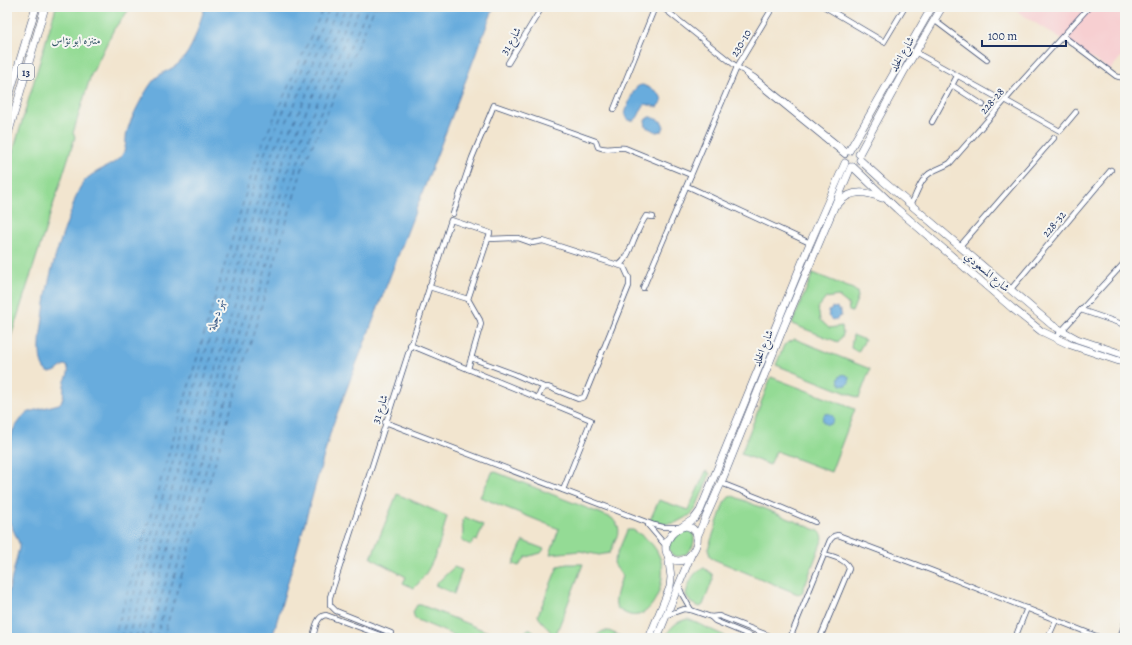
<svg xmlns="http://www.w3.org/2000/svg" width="1132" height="645" font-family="Alegreya,Amiri,serif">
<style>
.built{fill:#f7cfd1}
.green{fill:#94db95;stroke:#58857a}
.water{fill:#68acdd;stroke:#426e9e}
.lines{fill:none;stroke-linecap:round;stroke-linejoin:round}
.ferry{stroke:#325484;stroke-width:1;stroke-dasharray:5 4;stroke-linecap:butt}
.minor-casing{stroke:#3b4a6f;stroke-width:6}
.secondary-casing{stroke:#3b4a6f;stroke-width:8}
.primary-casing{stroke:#3b4a6f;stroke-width:8}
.minor{stroke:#fff;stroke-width:4.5}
.secondary{stroke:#fff;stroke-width:7}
.primary{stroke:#fff;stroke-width:7}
.labels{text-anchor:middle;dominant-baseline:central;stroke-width:4;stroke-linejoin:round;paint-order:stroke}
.shield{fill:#f6f6f2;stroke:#5d6b8a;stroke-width:1}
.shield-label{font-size:10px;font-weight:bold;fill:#1b2f5e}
.park-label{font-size:11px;fill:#395a6c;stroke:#f6f6f2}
.street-label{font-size:11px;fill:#1b2f5e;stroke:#f6f6f2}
.water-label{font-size:12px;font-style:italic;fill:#325484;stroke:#f6f6f2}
</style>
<rect width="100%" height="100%" fill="#f6f6f2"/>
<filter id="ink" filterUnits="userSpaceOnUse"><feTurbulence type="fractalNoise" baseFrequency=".025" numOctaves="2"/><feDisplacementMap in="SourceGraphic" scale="8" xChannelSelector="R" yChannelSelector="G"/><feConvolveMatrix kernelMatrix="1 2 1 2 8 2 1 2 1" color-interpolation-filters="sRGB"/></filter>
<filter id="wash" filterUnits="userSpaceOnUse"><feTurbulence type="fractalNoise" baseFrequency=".012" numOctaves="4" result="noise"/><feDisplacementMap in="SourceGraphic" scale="16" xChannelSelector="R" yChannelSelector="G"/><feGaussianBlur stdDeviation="0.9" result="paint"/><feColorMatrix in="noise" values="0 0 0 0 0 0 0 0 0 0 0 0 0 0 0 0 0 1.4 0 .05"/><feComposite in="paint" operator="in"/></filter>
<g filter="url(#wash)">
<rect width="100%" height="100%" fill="#f2e5cf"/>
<polygon class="built" points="1010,7 1125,7 1125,52 1110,70"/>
<g class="green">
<polygon points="56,7 131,7 114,29 91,75 73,133 75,137 7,349 7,172"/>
<polygon points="813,273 853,289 857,292 858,297 852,312 849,311 848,304 838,296 826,298 818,308 820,320 829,328 842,326 843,335 838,342 792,324"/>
<polygon points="853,335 865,340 858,352 851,348"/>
<polygon points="795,339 870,369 859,398 776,365 784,345"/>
<polygon points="771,377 855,409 831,472 776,451 770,465 741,454"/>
<polygon points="493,471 612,518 618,526 619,531 610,553 599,555 580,551 550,554 559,529 480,497"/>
<polygon points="706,471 710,474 695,510 690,515 675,523 664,524 650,520 659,500 688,510"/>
<path d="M397 494 447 516C440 543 434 568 414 588L403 583 406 577 371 558Z"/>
<polygon points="733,496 819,531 822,534 823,538 802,593 798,594 713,559 710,556 708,549 724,503 729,497"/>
<polygon points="465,517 483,525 477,541 474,540 471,545 462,541 463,532 462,520"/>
<path d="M687 529C693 532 694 535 694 541 692 558 667 563 669 545 670 542 673 537 674 534Z"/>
<path d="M627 530H633C645 537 655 544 660 558 669 577 652 627 625 613 621 611 617 609 616 605 614 598 621 582 622 575L615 566 614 562Z"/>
<polygon points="523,541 544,549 541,553 526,557 519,566 513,564"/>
<polygon points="567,564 583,564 555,637 539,618 538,615 558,566"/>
<polygon points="454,567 462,570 454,594 435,585"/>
<path d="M704 568 712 574 713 579 703 605 700 607 691 603 686 595C688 584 693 571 704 568Z"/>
<polygon points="417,605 421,605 503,638 460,638 415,619 413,612"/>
<path d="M688 619 725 636 724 638H665C670 627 677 621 688 619Z"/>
<polygon points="528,629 531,629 538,638 523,638 524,633"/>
<polygon points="603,631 609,631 625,638 596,638 597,635"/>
</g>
<g class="water">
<path d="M205 7H494L332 427 272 638H7V598L19 548V543L7 516V456L13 430 25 414 32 411 59 404C65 399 63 392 64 385 65 378 71 373 67 366L64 365C61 367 57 371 54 372 36 377 40 340 41 332 44 315 45 297 49 281 54 258 62 236 70 214 74 204 76 192 83 183 92 170 114 167 122 155 127 148 125 139 127 132 130 119 145 91 153 81 159 73 171 70 178 64 194 50 198 26 205 7Z"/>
<path d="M643 85C651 89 661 91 662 101L657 107 645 104C641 108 640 114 637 118 633 122 626 121 625 115 625 112 633 91 635 89 637 86 640 85 643 85Z"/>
<polygon points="649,117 652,117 662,122 664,127 662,131 657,132 646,127 645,120"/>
<polygon points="832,307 834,308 837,307 838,310 841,311 841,316 838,317 837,320 835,319 832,320 828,316 829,314 828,311 831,310"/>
<circle cx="844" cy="380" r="5.5"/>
<circle cx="828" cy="419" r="5.5"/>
</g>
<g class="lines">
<g class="ferry">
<polyline points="114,638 257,156 324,7"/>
<polyline points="121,638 263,157 330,7"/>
<polyline points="128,638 270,159 338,7"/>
<polyline points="136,638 277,160 346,7"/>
<polyline points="142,638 283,162 353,7"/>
<polyline points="149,638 290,163 360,7"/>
<polyline points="156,638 297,164 368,7"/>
<polyline points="163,638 303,166 375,7"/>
</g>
</g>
</g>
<g filter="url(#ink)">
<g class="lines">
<g class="minor-casing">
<g id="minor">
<polyline points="662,7 737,67 754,77 847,152"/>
<polyline points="825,7 884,42 905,7"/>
<polyline points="934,20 987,60"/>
<path d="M1063 36 1116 76C1120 78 1122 78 1125 75"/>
<polyline points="915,52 996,97"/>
<polyline points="508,63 542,7"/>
<polyline points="746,74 845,155"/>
<polyline points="952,85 983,105"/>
<polyline points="1005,100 1060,131 1076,112"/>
<polyline points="614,109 655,7"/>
<polyline points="932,122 957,76"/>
<polyline points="687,186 810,243"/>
<path d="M911 205C916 195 921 177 932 172 938 168 944 167 950 163L1022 81 1089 7"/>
<path d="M453 214 472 158 494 105 596 141 598 147C607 151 615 147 625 148L691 175"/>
<polyline points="960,246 1054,138"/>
<path d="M619 265C629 258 632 242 638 231 640 226 643 221 646 216L653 217"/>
<polyline points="429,287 468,299"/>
<polyline points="643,288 737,67 773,7"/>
<polyline points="1011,289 1111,170"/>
<polyline points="1081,310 1125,325"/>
<polyline points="1055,338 1125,262"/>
<polyline points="410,345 591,420 563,490"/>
<polyline points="471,358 514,374 544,387"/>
<path d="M468 369 481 324 480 320 468 299 488 239 518 238 532 243 543 241 624 267 629 278V286L584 397 578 399 548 387C541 387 540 393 538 398"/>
<polyline points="385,422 654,525 663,527 679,527"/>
<polyline points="721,483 759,498 815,522"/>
<polyline points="648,525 666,546"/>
<polyline points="679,586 682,594 691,610"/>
<polyline points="667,615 684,609 691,610 711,617 719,616 775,638"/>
<polyline points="711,617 715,621 756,638"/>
<polyline points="391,633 336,611 330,605 330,597 451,220 490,233 488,239"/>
<path d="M313 638C315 630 316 616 326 615L388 638"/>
<polyline points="790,638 830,540 834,536 838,535 933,571 1101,638"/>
<path d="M820 638 849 569C847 559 833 557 825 554"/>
<polyline points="1015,638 1027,608"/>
<polyline points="1048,638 1056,620"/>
<polyline points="1120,638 1125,623"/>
</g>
</g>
<g class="secondary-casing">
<g id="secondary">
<polyline points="849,151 932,7"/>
<polyline points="859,154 903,73 942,7"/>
<polyline points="860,160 883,181 1052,325 1077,339 1125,355"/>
<polyline points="853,167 897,209 1012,308 1041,331 1068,344 1125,363"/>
<path d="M838 204C850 189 866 191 882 198"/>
<polyline points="683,526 694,519 700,511 810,243 845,163"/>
<path d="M686 526C711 531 689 570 672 559 657 549 672 528 686 526Z"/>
<polyline points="697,537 721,483 784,326 851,167"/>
<polyline points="649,638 670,587 671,577 668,554"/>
<polyline points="657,638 691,555"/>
</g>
</g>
<g class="primary-casing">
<g id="primary">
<polyline points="7,103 36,7"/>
<polyline points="7,138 45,7"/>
</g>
</g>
<use href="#minor" class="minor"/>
<use href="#secondary" class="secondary"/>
<use href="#primary" class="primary"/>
</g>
</g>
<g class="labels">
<rect class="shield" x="18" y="64" width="16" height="16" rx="3"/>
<g class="shield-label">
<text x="26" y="72">13</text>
</g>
<g class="park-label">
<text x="76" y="40">متنزه ابو نؤاس</text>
</g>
<g class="street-label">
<text transform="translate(511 41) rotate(-60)">شارع 31</text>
<text transform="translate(741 43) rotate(-59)">230-10</text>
<text transform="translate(902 54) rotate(-60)">شارع الخلد</text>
<text transform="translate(992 101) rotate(-49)">228-28</text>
<text transform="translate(1054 224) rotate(-50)">228-32</text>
<text transform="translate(987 272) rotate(40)">شارع المسعودي</text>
<text transform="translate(763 348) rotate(-68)">شارع الخلد</text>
<text transform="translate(380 409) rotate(-72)">شارع 31</text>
</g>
<g class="water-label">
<text transform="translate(216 314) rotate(-73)">نهر دجلة</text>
</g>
</g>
<rect width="1132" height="645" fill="none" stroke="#f6f6f2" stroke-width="24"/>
<path d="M982 40v6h84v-6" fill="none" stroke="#1b2f5e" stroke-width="2"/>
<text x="988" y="40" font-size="12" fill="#1b2f5e" stroke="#f6f6f2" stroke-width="3" paint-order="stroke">100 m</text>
</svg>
